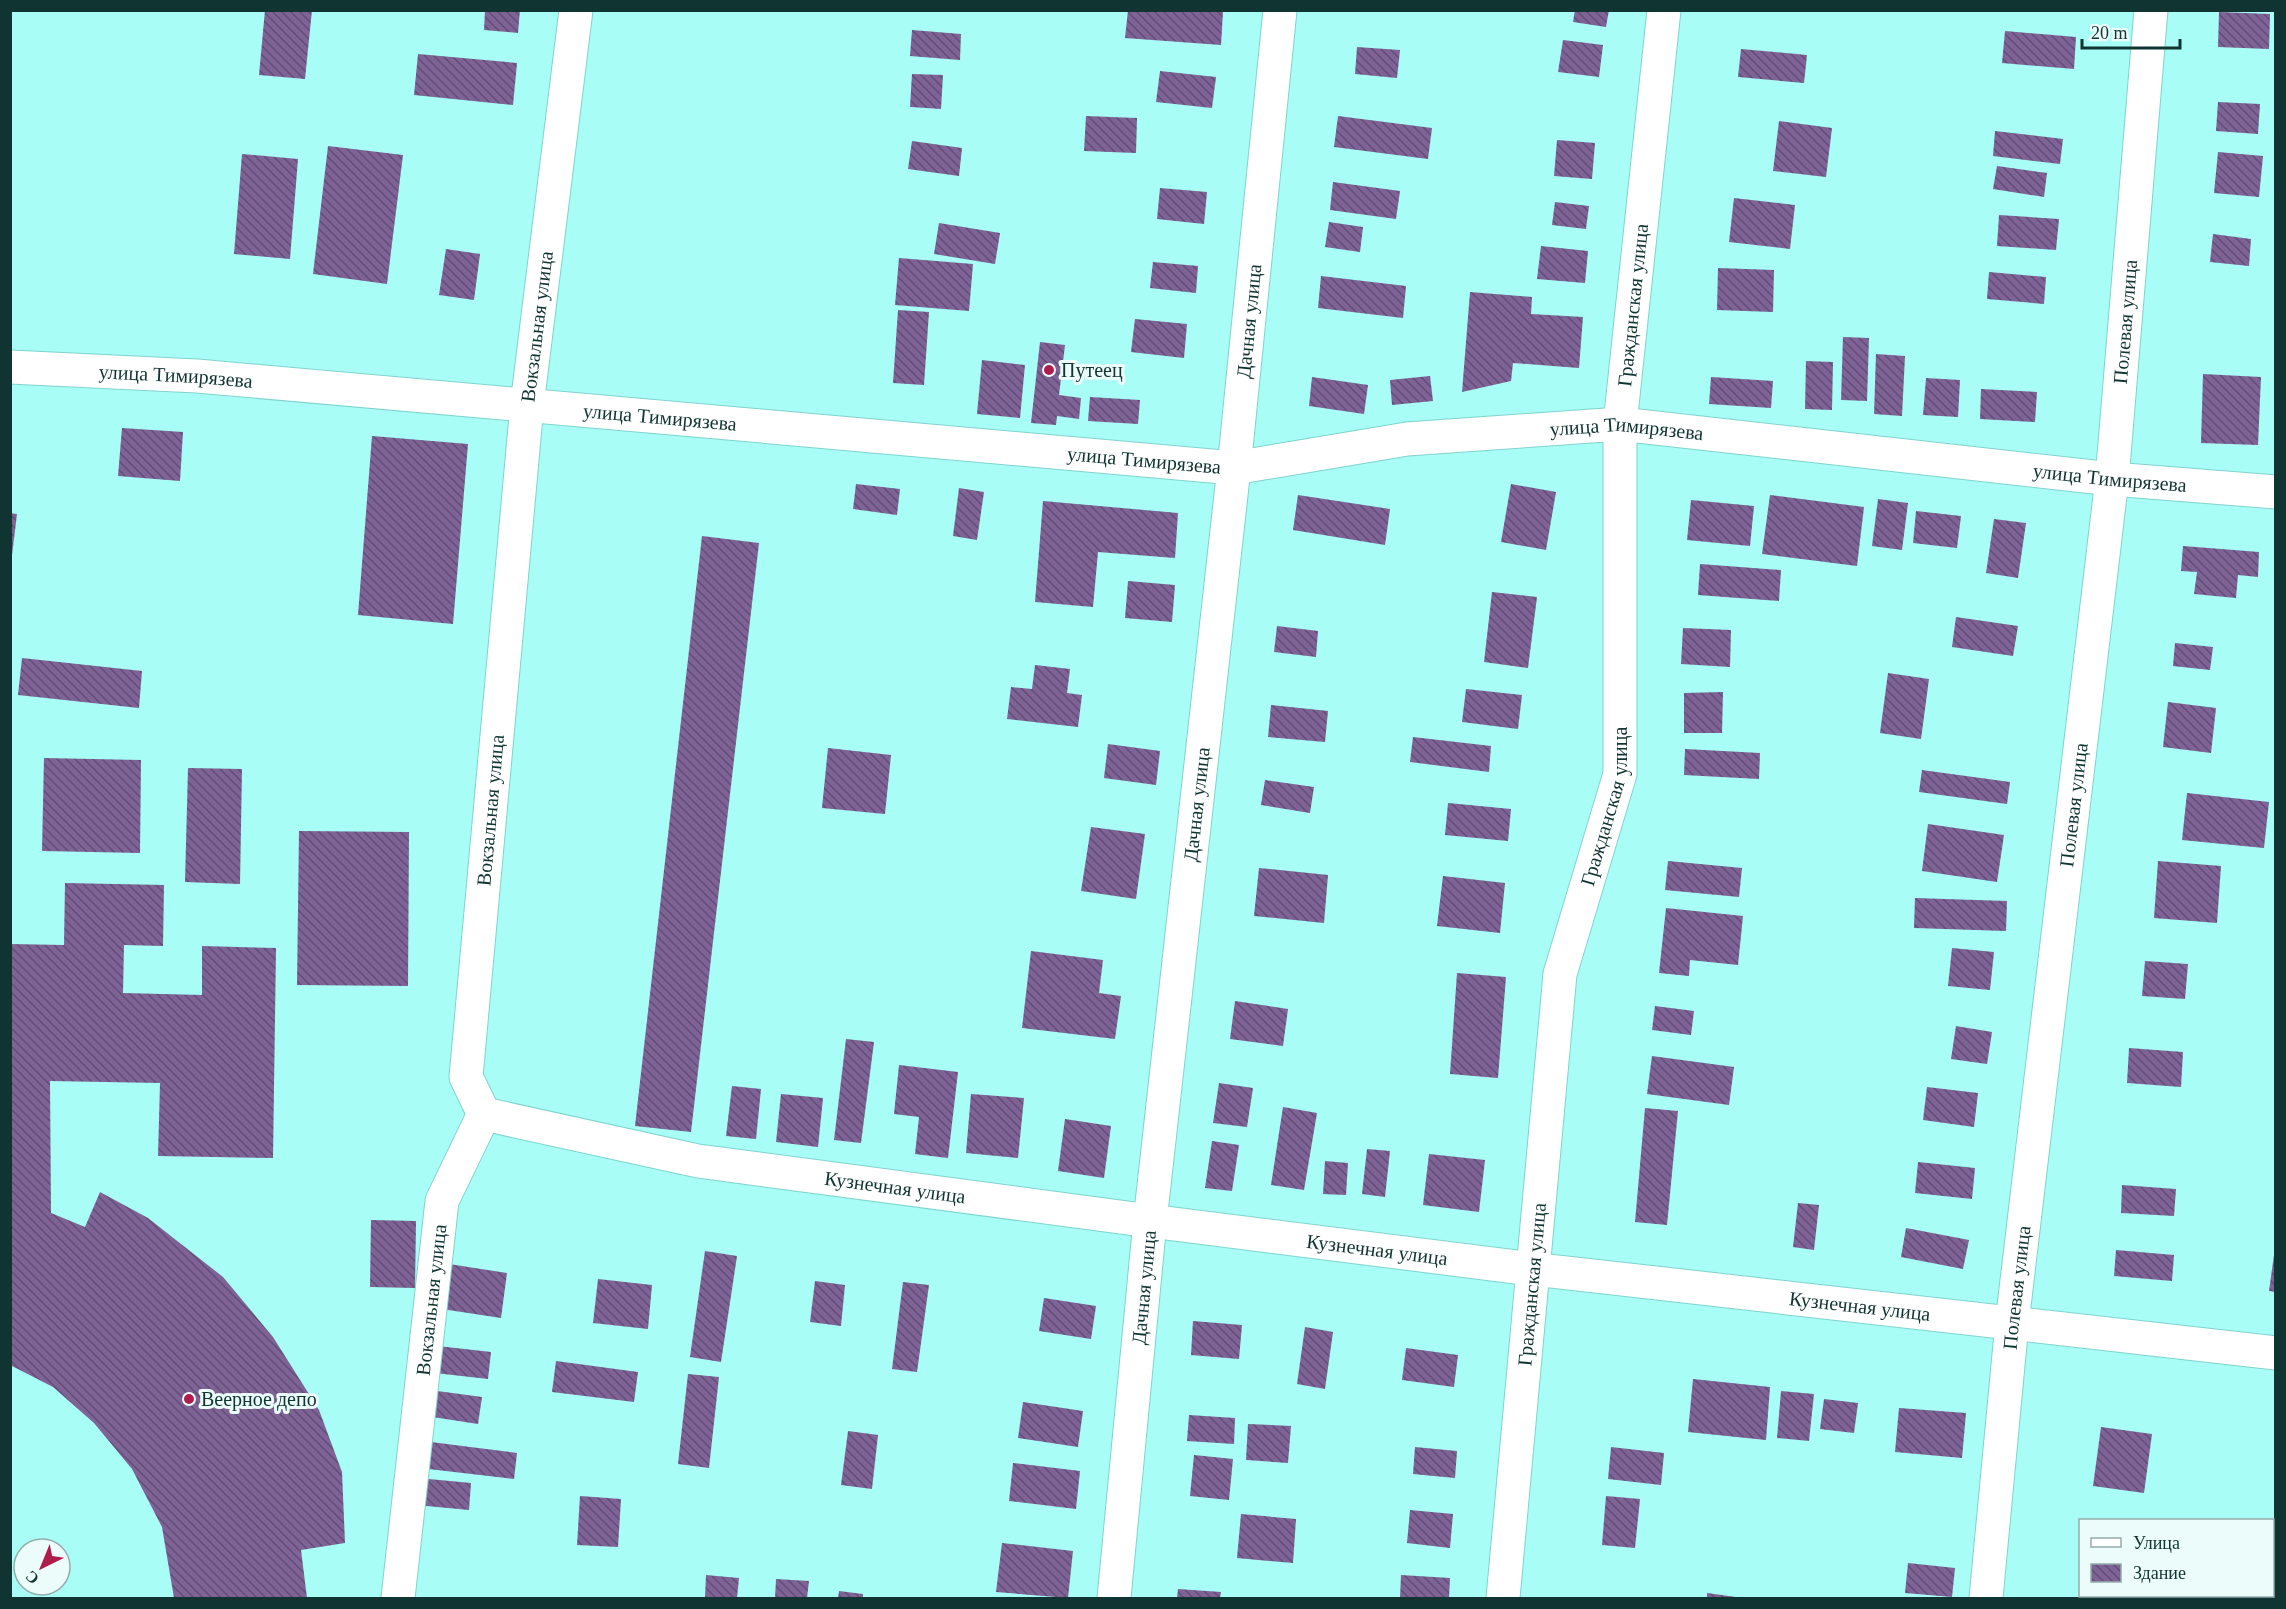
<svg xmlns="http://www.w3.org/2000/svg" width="2286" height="1609" font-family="'Times New Roman',serif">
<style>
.building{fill:url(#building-back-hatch)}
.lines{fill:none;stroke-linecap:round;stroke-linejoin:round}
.minor-casing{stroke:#7fd4cd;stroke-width:35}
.major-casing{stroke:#7fd4cd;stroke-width:35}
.minor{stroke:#fff;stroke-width:33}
.major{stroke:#fff;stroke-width:33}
.poi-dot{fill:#af1d4d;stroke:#ecfcfa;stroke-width:2}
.labels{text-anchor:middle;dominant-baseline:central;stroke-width:6;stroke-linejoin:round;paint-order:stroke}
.street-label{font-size:20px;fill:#0f3431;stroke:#ecfcfa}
.poi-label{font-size:20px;fill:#0f3431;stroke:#ecfcfa;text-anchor:start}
</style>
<defs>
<pattern id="building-back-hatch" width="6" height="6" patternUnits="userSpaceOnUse" patternTransform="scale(1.5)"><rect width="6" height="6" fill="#7f6396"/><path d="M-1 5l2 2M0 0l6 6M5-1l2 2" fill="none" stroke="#604e74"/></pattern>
</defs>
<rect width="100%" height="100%" fill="#a8fdf6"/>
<g class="building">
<polygon points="265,10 312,10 305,79 259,75"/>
<polygon points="485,10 520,10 518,33 484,30"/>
<polygon points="1128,10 1223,12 1221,45 1125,38"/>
<polygon points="1575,10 1609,10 1606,27 1573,22"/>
<polygon points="2219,12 2270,14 2269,49 2218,47"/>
<polygon points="912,30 961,34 960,60 910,56"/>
<polygon points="2005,31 2076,37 2074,69 2002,63"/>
<polygon points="1563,40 1603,45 1599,77 1558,72"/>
<polygon points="1357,47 1400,50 1397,78 1355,74"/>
<polygon points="1741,49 1807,55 1804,83 1738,77"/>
<polygon points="418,54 517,63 513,105 414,95"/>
<polygon points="1160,71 1216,77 1212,108 1156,102"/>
<polygon points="912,74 943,75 941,109 910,107"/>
<polygon points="2218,102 2260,104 2258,134 2216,131"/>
<polygon points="1086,116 1137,118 1136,153 1084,151"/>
<polygon points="1338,116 1432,128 1428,159 1334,147"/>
<polygon points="1779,121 1832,128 1826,177 1773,171"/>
<polygon points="1995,131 2063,139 2060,164 1993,156"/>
<polygon points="1557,140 1595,143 1592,179 1554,176"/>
<polygon points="912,141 962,148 959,176 908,169"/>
<polygon points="328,146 403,155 387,284 313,274"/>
<polygon points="2218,152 2263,156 2259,197 2214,193"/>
<polygon points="242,154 298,159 290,259 234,254"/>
<polygon points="1997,166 2047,173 2044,197 1993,189"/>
<polygon points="1333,182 1400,191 1396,219 1330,210"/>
<polygon points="1160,188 1207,192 1204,224 1157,219"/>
<polygon points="1734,198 1795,205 1790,249 1729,242"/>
<polygon points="1555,202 1589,206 1586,229 1552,225"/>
<polygon points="1999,215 2059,219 2056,250 1997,246"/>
<polygon points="1329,222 1363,227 1360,252 1325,247"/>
<polygon points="939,223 1000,233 995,264 934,254"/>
<polygon points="2213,234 2251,239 2249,266 2210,262"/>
<polygon points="1541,246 1588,251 1585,283 1537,279"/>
<polygon points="446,249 480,254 474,300 439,295"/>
<polygon points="899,258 973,264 969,311 895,305"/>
<polygon points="1153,262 1198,266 1196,293 1150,288"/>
<polygon points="1718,268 1774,270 1773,312 1717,310"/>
<polygon points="1989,272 2046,277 2044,304 1987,299"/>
<polygon points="1321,276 1406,286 1403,318 1318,308"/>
<polygon points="1470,292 1532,297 1531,314 1583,317 1579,368 1513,363 1511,381 1462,392"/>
<polygon points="898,310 929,312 924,385 893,383"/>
<polygon points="1135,319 1187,324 1184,358 1131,352"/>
<polygon points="1843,337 1869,338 1867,401 1841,400"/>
<polygon points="1040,342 1065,345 1059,395 1081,398 1079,419 1057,416 1056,425 1031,423"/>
<polygon points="1876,354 1905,356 1902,416 1874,414"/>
<polygon points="982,360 1025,365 1020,418 977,414"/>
<polygon points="1806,361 1833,362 1832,410 1805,409"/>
<polygon points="2203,374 2261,377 2258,445 2201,443"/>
<polygon points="1430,376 1433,401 1392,405 1390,380"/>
<polygon points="1312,377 1368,385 1364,414 1309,406"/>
<polygon points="1711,377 1773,381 1771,408 1709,404"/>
<polygon points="1926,378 1960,380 1958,417 1923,415"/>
<polygon points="1981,389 2037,392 2035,422 1980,419"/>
<polygon points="1090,397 1140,400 1138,424 1088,421"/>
<polygon points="122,428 183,432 180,481 118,476"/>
<polygon points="372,436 468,444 453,624 358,615"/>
<polygon points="856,484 900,489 897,515 853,509"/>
<polygon points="1511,484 1556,492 1546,550 1501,542"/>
<polygon points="959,488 984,492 977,540 953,536"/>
<polygon points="1298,495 1390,509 1385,545 1293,530"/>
<polygon points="1770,495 1864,507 1857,566 1762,554"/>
<polygon points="1878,499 1908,503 1902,550 1872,546"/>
<polygon points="1691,500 1754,506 1750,546 1687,540"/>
<polygon points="1043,501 1178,513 1175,558 1098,552 1093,607 1035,602"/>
<polygon points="1916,511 1961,516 1957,548 1913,543"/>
<polygon points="10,513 17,514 12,555 10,555"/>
<polygon points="1994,519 2026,523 2018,578 1986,573"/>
<polygon points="702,536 759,543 691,1132 635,1126"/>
<polygon points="2183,546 2259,552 2258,577 2238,575 2236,598 2194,594 2197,572 2181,571"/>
<polygon points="1700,564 1781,570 1779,601 1698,595"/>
<polygon points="1128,581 1175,585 1172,622 1125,618"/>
<polygon points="1492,592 1537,597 1528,668 1484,662"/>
<polygon points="1956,617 2018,626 2013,656 1952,647"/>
<polygon points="1277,626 1318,631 1316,657 1274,652"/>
<polygon points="1683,628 1731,630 1730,667 1681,664"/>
<polygon points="2175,643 2213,647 2210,670 2173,666"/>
<polygon points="22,658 142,671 139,708 18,695"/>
<polygon points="1035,665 1070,669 1067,693 1082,695 1078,727 1007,719 1011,687 1032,689"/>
<polygon points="1888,673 1929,679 1921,739 1880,733"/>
<polygon points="1466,689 1522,695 1518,729 1462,722"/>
<polygon points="1723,692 1722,733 1684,733 1684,693"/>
<polygon points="2168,702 2216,708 2211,753 2163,747"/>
<polygon points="1271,705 1328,711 1325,742 1268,737"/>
<polygon points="1413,737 1491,746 1489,772 1410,762"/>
<polygon points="1108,744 1160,751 1156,785 1104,778"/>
<polygon points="828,748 891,755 885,814 822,808"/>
<polygon points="1685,749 1760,753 1759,779 1684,775"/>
<polygon points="44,758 141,760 140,853 42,851"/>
<polygon points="188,768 242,769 240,884 185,882"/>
<polygon points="1922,770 2010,782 2007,804 1919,792"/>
<polygon points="1265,780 1314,787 1310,813 1261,805"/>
<polygon points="2187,793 2269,802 2264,848 2182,840"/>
<polygon points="1448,803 1511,809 1508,841 1445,835"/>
<polygon points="1928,824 2004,835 1997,882 1922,871"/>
<polygon points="1091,827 1145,834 1136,899 1081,891"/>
<polygon points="299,831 409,832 408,986 297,985"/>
<polygon points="1668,861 1742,868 1739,897 1665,890"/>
<polygon points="2158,861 2221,866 2217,923 2154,918"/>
<polygon points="1259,868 1328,875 1324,923 1254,916"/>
<polygon points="1443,876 1505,883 1500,933 1437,926"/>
<polygon points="65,883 164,885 163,946 124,945 123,993 202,995 202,946 276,948 273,1158 158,1156 160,1083 50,1081 51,1213 85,1227 100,1192 148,1218 223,1277 273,1337 319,1410 342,1472 345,1543 301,1550 307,1598 174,1598 162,1527 132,1469 94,1423 53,1387 10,1365 10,944 64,945"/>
<polygon points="1915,898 2007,901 2006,931 1914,928"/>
<polygon points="1666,908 1743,916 1738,965 1690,960 1689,976 1659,973"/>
<polygon points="1952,948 1994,952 1990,990 1948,986"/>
<polygon points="1031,951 1103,960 1099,993 1121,996 1115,1039 1022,1028"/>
<polygon points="2145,961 2188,964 2185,999 2142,996"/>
<polygon points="1457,973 1506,977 1498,1078 1450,1074"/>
<polygon points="1235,1001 1288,1009 1283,1046 1230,1039"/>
<polygon points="1655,1006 1694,1011 1691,1035 1652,1030"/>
<polygon points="1956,1026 1992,1032 1987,1064 1951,1059"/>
<polygon points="846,1039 874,1042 861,1143 834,1140"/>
<polygon points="2129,1048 2183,1052 2181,1087 2127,1083"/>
<polygon points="1652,1056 1734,1067 1729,1105 1647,1094"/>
<polygon points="899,1065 958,1072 948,1158 915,1154 919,1117 894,1114"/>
<polygon points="1219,1083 1253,1088 1247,1127 1213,1123"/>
<polygon points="732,1086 761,1089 756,1139 726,1136"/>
<polygon points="1927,1087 1978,1093 1974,1127 1923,1120"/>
<polygon points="781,1094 823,1098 818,1147 776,1142"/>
<polygon points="971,1094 1024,1098 1018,1158 966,1153"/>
<polygon points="1283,1107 1317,1113 1304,1190 1271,1185"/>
<polygon points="1645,1108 1678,1111 1667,1225 1635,1222"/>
<polygon points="1065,1119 1111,1126 1104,1178 1058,1171"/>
<polygon points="1212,1141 1239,1145 1232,1191 1205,1188"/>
<polygon points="1367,1149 1390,1151 1385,1197 1362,1194"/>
<polygon points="1429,1154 1485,1160 1479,1212 1423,1205"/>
<polygon points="1325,1161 1348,1163 1346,1195 1323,1194"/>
<polygon points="1918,1162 1975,1168 1972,1199 1915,1193"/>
<polygon points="2122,1185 2176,1189 2174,1216 2121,1213"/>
<polygon points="1798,1203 1819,1205 1814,1250 1793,1247"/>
<polygon points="371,1220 416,1221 415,1288 370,1287"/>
<polygon points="1906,1228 1969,1240 1963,1269 1901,1257"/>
<polygon points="2116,1250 2174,1255 2172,1281 2114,1276"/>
<polygon points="705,1251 737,1256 721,1362 690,1357"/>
<polygon points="2274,1255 2276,1255 2276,1292 2269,1291"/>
<polygon points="449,1264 507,1273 501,1318 442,1309"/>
<polygon points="598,1279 652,1285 648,1329 593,1323"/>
<polygon points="815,1281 845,1285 841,1326 810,1322"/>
<polygon points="903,1282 929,1285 917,1372 892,1369"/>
<polygon points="1044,1298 1096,1306 1091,1339 1039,1331"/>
<polygon points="1193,1321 1242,1325 1239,1359 1191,1355"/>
<polygon points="1305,1327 1333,1332 1325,1389 1297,1384"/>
<polygon points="438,1346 491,1352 488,1379 435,1373"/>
<polygon points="1406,1348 1458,1355 1454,1387 1402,1380"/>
<polygon points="556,1361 638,1372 634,1402 552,1392"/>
<polygon points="688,1374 719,1377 709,1468 678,1464"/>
<polygon points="1693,1379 1770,1387 1766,1440 1688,1432"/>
<polygon points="430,1390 482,1397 478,1424 426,1416"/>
<polygon points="1781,1391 1814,1394 1809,1441 1777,1438"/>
<polygon points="1824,1399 1858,1403 1854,1433 1820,1429"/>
<polygon points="1023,1402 1083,1411 1078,1447 1018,1438"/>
<polygon points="1899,1408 1966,1413 1962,1458 1895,1452"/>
<polygon points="1189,1415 1235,1418 1234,1444 1187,1441"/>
<polygon points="1248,1424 1291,1426 1288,1463 1246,1460"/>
<polygon points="2101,1427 2152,1434 2144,1493 2093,1486"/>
<polygon points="848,1431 878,1435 872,1489 841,1485"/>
<polygon points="423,1441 517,1453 514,1479 420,1468"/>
<polygon points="1415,1447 1457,1451 1455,1478 1413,1474"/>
<polygon points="1611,1447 1664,1453 1661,1485 1608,1479"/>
<polygon points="1194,1455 1233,1459 1229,1500 1190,1496"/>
<polygon points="1013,1463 1080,1471 1076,1509 1009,1501"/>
<polygon points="418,1478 471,1483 469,1510 416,1505"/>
<polygon points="580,1496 621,1499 618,1547 577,1545"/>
<polygon points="1606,1496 1640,1499 1635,1548 1602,1545"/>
<polygon points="1410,1510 1453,1514 1450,1548 1407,1543"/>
<polygon points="1241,1514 1296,1519 1293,1563 1237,1558"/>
<polygon points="1002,1543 1073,1551 1068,1598 996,1592"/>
<polygon points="1908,1563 1955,1568 1952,1597 1905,1593"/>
<polygon points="706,1575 739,1578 737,1598 705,1598"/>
<polygon points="1401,1575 1450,1578 1449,1598 1400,1598"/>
<polygon points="776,1579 809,1581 807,1598 775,1598"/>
<polygon points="1178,1589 1221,1592 1220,1598 1177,1598"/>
<polygon points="839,1591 863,1594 863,1598 838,1598"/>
<polygon points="1707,1593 1736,1597 1736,1598 1707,1598"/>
</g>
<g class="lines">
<g class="minor-casing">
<g id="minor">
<path id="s1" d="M484 1114 698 1161 1150 1221 1532 1269 2276 1353"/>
<path id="s2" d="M484 1114 466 1077 527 405 576 10"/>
<path id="s3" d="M398 1598 442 1201 484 1114"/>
<path id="s4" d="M1114 1598 1150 1221 1234 468 1280 10"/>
<path id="s5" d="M1503 1598 1560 974 1620 774V424L1664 10"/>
<path id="s6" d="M1986 1598 2012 1323 2112 479 2151 10"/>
</g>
</g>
<g class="major-casing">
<g id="major">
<path id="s7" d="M10 367 197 376 1234 468 1407 439 1620 424 2112 479 2276 492"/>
</g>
</g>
<use href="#minor" class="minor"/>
<use href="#major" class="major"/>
</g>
<g class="poi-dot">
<circle cx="1049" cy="370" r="6"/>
<circle cx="189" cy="1399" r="6"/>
</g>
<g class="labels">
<g class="street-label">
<text stroke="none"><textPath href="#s5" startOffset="1305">Гражданская улица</textPath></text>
<text stroke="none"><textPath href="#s4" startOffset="1284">Дачная улица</textPath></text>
<text stroke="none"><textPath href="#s6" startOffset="1284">Полевая улица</textPath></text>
<text stroke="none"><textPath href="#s2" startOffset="795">Вокзальная улица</textPath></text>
<text stroke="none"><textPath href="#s7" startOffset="166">улица Тимирязева</textPath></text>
<text stroke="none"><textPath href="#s7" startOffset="652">улица Тимирязева</textPath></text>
<text stroke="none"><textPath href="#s7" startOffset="1624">улица Тимирязева</textPath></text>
<text stroke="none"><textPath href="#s7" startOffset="1138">улица Тимирязева</textPath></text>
<text stroke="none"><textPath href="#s7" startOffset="2110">улица Тимирязева</textPath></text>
<text stroke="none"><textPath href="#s4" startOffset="798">Дачная улица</textPath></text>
<text stroke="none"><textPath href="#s6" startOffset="798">Полевая улица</textPath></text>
<text stroke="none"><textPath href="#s5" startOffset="801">Гражданская улица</textPath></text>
<text stroke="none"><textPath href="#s2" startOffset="309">Вокзальная улица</textPath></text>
<text stroke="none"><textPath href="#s1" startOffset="418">Кузнечная улица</textPath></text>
<text stroke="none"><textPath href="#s1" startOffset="904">Кузнечная улица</textPath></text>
<text stroke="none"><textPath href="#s5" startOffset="315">Гражданская улица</textPath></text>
<text stroke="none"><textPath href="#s4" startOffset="312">Дачная улица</textPath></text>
<text stroke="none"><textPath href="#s6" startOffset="312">Полевая улица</textPath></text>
<text stroke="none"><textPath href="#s3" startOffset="300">Вокзальная улица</textPath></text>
<text stroke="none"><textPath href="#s1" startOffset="1390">Кузнечная улица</textPath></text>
</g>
<g class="poi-label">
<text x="1061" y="370">Путеец</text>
<text x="201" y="1399">Веерное депо</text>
</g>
</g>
<rect width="2286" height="1609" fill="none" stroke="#0f3431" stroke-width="24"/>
<rect x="2079" y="1519" width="195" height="78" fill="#ecfcfa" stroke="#94acaa" stroke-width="1.5"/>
<rect x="2091" y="1538" width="30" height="9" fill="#ffffff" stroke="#94acaa" stroke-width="1.5"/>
<text x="2133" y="1549" font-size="18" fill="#0f3431">Улица</text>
<rect x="2091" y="1564" width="30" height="18" fill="url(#building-back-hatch)" stroke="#94acaa" stroke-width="1.5"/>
<text x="2133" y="1579" font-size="18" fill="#0f3431">Здание</text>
<g transform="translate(42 1567) rotate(223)"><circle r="28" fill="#ecfcfa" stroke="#94acaa" stroke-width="1.5"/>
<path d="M0-4.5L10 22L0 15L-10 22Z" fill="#af1d4d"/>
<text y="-9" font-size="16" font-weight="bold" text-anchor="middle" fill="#0f3431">С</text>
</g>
<path d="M2082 39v9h98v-9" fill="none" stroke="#0f3431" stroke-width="3"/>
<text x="2091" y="39" font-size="18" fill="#0f3431" stroke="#ecfcfa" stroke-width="4.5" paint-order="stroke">20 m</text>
</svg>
